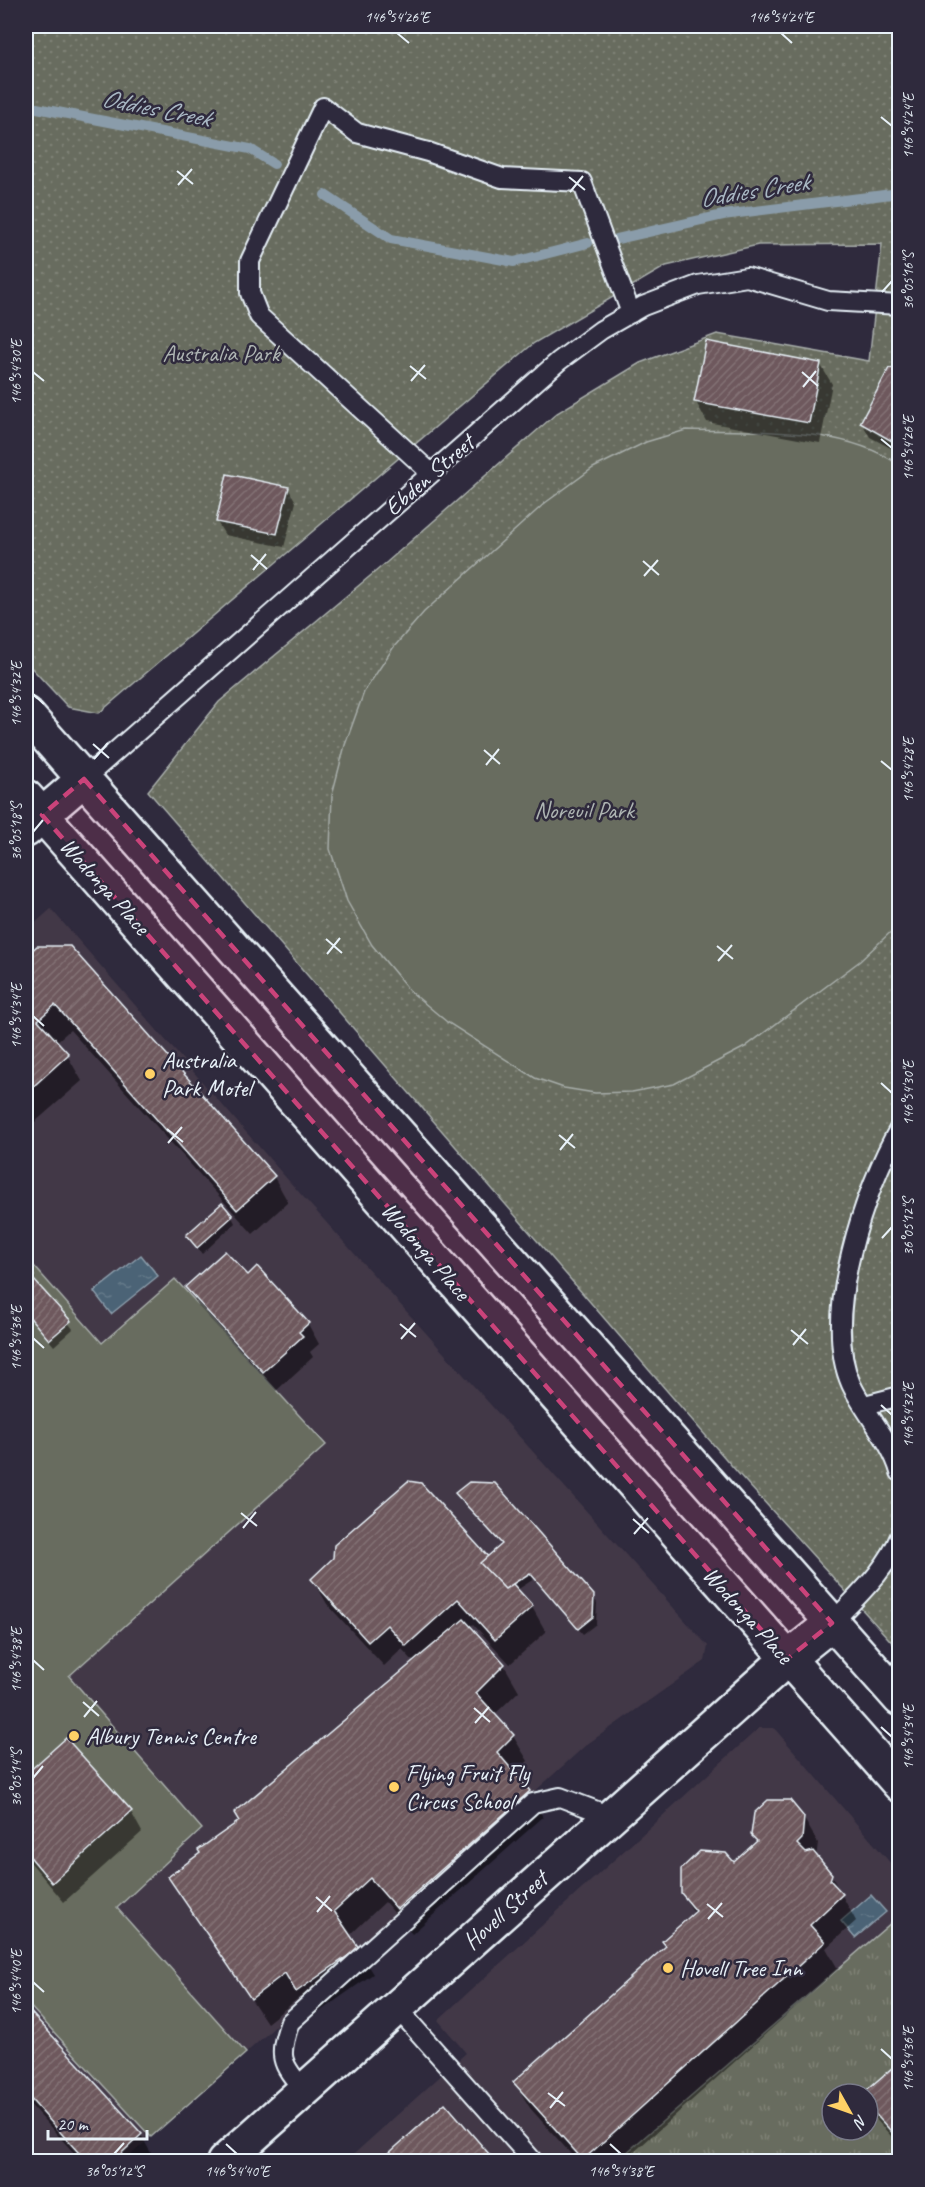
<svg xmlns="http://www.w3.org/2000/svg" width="925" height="2187" font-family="Caveat,sans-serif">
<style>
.built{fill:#423847}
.grass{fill:url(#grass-tufts);stroke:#a8aeab;stroke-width:1.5;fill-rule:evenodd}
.park{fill:url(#park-dots);stroke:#a8aeab;stroke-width:1.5}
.garden{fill:#686c5e;stroke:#a8aeab;stroke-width:1.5}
.water{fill:url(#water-ripples);stroke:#8a9caa;stroke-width:1.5}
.shadow{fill:#0007}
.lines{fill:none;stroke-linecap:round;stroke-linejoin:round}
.stream{stroke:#8a9caa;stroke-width:10}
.building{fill:url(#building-hatch);stroke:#e8f1f8;stroke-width:1.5}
.service-casing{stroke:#e8f1f8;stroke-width:22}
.minor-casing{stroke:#e8f1f8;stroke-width:38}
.tertiary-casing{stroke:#e8f1f8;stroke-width:38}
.secondary-casing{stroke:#e8f1f8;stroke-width:38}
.service{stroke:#2f2a3d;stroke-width:18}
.minor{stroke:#2f2a3d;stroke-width:33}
.tertiary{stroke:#2f2a3d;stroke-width:33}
.secondary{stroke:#2f2a3d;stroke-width:33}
.marked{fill:#ca437a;fill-opacity:0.2;stroke:#ca437a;stroke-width:4.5;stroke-dasharray:12 8;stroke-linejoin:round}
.ticks{fill:none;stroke:#e8f1f8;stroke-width:2}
.poi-dot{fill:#ffd166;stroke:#2f2a3d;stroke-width:2}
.labels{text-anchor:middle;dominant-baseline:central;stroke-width:5;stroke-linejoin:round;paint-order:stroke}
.park-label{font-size:24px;fill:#aeb5b3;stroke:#2f2a3d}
.street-label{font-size:24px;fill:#e8f1f8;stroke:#2f2a3d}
.poi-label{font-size:24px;fill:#e8f1f8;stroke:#2f2a3d;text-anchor:start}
.water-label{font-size:26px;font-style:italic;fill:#a9b8c4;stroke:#2f2a3d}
.neatline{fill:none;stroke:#e8f1f8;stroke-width:2}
.ticks-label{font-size:15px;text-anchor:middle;fill:#e8f1f8}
</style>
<defs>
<pattern id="grass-tufts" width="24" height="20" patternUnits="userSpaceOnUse" patternTransform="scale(1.5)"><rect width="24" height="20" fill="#686c5e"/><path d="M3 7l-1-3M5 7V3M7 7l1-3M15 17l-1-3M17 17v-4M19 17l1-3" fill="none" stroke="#7e8176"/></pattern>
<pattern id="park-dots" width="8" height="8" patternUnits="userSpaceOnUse" patternTransform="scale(1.5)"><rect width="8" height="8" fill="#686c5e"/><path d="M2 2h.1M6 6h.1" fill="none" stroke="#7e8176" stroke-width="1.8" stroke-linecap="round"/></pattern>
<pattern id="water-ripples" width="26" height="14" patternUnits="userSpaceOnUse" patternTransform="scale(1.5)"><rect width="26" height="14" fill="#4b6376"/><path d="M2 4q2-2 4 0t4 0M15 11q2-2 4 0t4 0" fill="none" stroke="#657a8a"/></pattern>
<pattern id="building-hatch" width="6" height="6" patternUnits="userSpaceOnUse" patternTransform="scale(1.5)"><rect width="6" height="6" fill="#6e595d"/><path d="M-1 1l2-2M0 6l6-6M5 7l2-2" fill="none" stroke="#837175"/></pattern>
</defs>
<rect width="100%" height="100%" fill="#2f2a3d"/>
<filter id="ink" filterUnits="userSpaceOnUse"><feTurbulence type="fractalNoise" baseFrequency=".0167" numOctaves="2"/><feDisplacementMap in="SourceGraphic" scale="12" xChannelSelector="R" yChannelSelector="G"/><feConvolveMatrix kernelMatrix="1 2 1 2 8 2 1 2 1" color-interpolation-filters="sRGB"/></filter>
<g filter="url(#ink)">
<g class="built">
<polygon points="51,909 288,1180 708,1646 705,1661 586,1745 246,2053 117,1907 202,1830 69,1676 326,1445 102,1343 26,1257 26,931"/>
<polygon points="759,1728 774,1728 899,1873 899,1916 617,2161 345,2162 466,2053 438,2020"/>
<polygon points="26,2002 151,2137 124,2161 26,2161"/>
</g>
<path class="grass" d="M899 1916V2161H617ZM832 2094H868V2130H832Z"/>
<polygon class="park" points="26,26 899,26 899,1650 738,1473 148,791 219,702 387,562 557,413 640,363 717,334 869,361 882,244 758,245 666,266 534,343 99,713 68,707 26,662"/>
<g class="garden">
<path d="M686 430C752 432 843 425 899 465V924L860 961 745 1047 674 1084 632 1092 595 1093 564 1088 535 1078 447 1022 410 991 372 945 347 901 330 849 332 795 345 745 364 692 393 648 424 612 545 503 593 468 646 442Z"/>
<polygon points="26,1257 102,1343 175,1279 326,1445 69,1676 202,1829 117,1908 246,2053 151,2137 26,2002"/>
</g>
<g class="water">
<polygon points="141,1255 158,1276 111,1314 94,1292"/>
<polygon points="871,1895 886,1912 855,1938 841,1921"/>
</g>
<g class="shadow">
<polygon points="820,364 832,384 820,443 707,422 696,402"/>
<polygon points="900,371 900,453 870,437 862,423"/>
<polygon points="288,488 296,502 284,547 225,535 217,522"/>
<polygon points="37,947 274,1177 288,1202 253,1234 70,1030 56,1042 67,1055 82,1081 35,1122 26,1111 26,958"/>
<polygon points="232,1217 235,1223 202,1254 188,1235"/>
<polygon points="26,1268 73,1329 54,1346 26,1313"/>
<polygon points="248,1277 308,1324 319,1344 310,1352 313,1357 276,1391 199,1307 187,1287"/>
<polygon points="457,1493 592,1596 597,1603 596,1624 583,1634 534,1579 517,1590 532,1607 546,1632 510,1664 473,1624 470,1627 504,1665 519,1691 494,1715 513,1736 528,1761 514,1774 529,1792 543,1817 412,1934 385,1902 349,1936 373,1974 312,2017 300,1997 267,2023 170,1878 241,1822 414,1662 402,1649 384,1666 327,1604 313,1579 488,1558 502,1545"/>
<polygon points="66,1740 131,1812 142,1832 64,1902 26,1857 26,1776"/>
<polygon points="803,1817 818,1843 816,1858 831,1875 856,1921 826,1948 838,1969 623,2162 578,2162 530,2108 515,2083 667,1947 695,1915 682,1893 734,1864 757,1842 753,1835"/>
<polygon points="26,2009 141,2135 152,2155 145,2162 82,2162 26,2100"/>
<polygon points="900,2063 900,2146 873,2116 868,2108 868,2094 864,2094"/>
</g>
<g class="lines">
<g class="stream">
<polyline points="26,106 250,149 274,164"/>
<polyline points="325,195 391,239 514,262 588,243"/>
<polyline points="617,239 723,215 900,193"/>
</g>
</g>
<g class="building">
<polygon points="706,341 821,363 809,423 694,402"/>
<polygon points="889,368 900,369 899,445 860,423"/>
<polygon points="227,474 289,487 277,534 216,522"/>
<polygon points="37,946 70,946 275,1176 237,1210 55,1005 38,1020 69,1054 26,1093 26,956"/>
<polygon points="222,1203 233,1216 197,1248 186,1235"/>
<polygon points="225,1251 248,1275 257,1266 309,1323 299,1332 303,1336 263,1372 185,1287"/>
<polygon points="26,1266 34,1276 26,1283"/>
<polygon points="34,1280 71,1321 49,1340 26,1313 26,1288"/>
<polygon points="408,1481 421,1483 533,1606 495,1640 458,1599 406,1646 387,1625 368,1642 311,1579 333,1558 334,1545"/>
<polygon points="469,1482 495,1483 594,1595 593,1617 578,1629 530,1573 505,1589 480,1563 502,1544 455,1493"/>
<polygon points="464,1619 505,1664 476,1693 514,1735 497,1752 530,1791 397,1909 370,1878 334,1911 359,1948 296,1992 285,1973 251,1999 168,1877 200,1853 198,1850 239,1821 234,1813"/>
<polygon points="66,1738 132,1811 52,1883 26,1852 26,1774"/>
<polygon points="768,1800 790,1800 804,1817 802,1839 797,1844 806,1853 813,1851 832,1874 830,1880 843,1894 810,1925 825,1942 583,2160 513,2082 666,1946 662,1941 696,1911 681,1893 681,1869 700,1851 726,1853 734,1862 757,1841 751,1835 754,1813"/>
<polygon points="26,2007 142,2134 112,2162 87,2162 26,2094"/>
<polygon points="900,2061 900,2141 868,2106 868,2094 862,2094"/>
<polygon points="445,2103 496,2162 379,2162"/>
</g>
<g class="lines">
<g class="service-casing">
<g id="service">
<polyline points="431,473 259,316 250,293 250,261 323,107 357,133 428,152 502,178 582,182 631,313"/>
<polyline points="84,779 559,361 601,330 643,306 698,285 747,277 828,301 900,305"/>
<path d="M900 1127C865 1187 821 1317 851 1384 865 1414 891 1440 900 1472"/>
<polyline points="865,1405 900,1396"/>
<path d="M832 1623C856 1597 887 1570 900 1536"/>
<polyline points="396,2007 534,2162"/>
<path d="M304 2090C280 2063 278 2056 290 2022L533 1803 560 1797 610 1816"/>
</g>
</g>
<g class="minor-casing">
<polyline id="minor" points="224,2162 787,1659"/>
</g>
<g class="tertiary-casing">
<polyline id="tertiary" points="26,830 42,815"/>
</g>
<g class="secondary-casing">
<g id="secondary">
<polyline points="26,714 900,1699"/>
<polyline points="26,797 900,1785"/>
<polyline points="42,815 84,779"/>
<polyline points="787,1659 832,1623"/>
</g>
</g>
<use href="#service" class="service"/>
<use href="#minor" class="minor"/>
<use href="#tertiary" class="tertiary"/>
<use href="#secondary" class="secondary"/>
</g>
</g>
<path class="marked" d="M84 779 832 1623 787 1659 42 815Z"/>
<path class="ticks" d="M397 33 409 43M781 33 792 43M881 117 892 126M177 171 193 184M569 177 585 190M178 185 192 169M570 192 583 176M882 292 892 281M410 366 426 379M33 372 44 381M802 372 818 386M411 381 425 365M803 387 816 371M881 439 892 448M251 555 267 569M643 561 659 575M253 570 266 554M644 576 658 560M33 694 44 704M93 744 109 758M484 750 500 764M94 759 108 743M881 761 892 770M486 765 499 749M33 832 43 820M326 939 342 953M717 946 733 959M327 954 340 938M718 961 732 945M33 1016 44 1026M881 1083 892 1093M167 1129 183 1142M559 1135 575 1148M168 1143 182 1127M560 1150 573 1134M882 1238 892 1227M400 1324 416 1337M791 1330 808 1344M33 1338 44 1348M401 1339 415 1323M793 1345 806 1329M881 1405 892 1415M241 1513 257 1526M633 1519 649 1533M243 1528 256 1512M634 1534 648 1518M33 1660 44 1670M83 1702 99 1716M474 1708 490 1722M84 1717 97 1701M475 1723 489 1707M881 1727 892 1737M33 1778 43 1766M316 1897 332 1911M707 1904 723 1917M317 1912 330 1896M708 1919 722 1903M33 1982 44 1992M881 2049 892 2059M548 2093 565 2106M550 2108 563 2092M226 2144 237 2154M610 2144 621 2154M114 2154 124 2143"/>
<g class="poi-dot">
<circle cx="150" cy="1074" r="6"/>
<circle cx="74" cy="1736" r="6"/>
<circle cx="394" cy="1787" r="6"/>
<circle cx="668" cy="1968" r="6"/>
</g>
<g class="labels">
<g class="park-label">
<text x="221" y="353">Australia Park</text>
<text x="584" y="810">Noreuil Park</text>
</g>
<g class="street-label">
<text transform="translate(429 475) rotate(-41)">Ebden Street</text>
<text transform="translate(105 886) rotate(48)">Wodonga Place</text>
<text transform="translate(426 1251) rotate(49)">Wodonga Place</text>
<text transform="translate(748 1615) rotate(48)">Wodonga Place</text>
<text transform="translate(505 1910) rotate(-42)">Hovell Street</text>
</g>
<g class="poi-label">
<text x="162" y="1060">Australia<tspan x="162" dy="28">Park Motel</tspan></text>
<text x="86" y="1736">Albury Tennis Centre</text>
<text x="406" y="1773">Flying Fruit Fly<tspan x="406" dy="28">Circus School</tspan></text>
<text x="680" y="1968">Hovell Tree Inn</text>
</g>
<g class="water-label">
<text transform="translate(156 108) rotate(11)">Oddies Creek</text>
<text transform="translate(754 190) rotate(-9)">Oddies Creek</text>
</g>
</g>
<rect width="925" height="2187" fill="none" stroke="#2f2a3d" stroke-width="66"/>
<g transform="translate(850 2112) rotate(130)"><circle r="28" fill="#2f2a3d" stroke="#797a88" stroke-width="1.5"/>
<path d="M0-4.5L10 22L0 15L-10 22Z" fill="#ffd166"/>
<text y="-9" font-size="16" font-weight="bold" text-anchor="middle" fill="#e8f1f8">N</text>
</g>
<path d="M48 2130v9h99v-9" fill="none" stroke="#e8f1f8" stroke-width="3"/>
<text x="57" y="2130" font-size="18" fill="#e8f1f8" stroke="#2f2a3d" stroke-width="4.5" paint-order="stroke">20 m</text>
<rect x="33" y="33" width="859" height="2121" class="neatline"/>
<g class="ticks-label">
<text x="397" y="22">146°54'26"E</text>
<text x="781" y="22">146°54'24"E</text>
<text transform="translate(908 126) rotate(-90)" y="5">146°54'24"E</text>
<text transform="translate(908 281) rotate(-90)" y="5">36°05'16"S</text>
<text transform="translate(16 372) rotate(-90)" y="5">146°54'30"E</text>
<text transform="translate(908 448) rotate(-90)" y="5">146°54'26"E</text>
<text transform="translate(16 694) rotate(-90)" y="5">146°54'32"E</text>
<text transform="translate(908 770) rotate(-90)" y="5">146°54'28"E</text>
<text transform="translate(16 832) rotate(-90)" y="5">36°05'18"S</text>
<text transform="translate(16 1016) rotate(-90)" y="5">146°54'34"E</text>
<text transform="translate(908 1093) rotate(-90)" y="5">146°54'30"E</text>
<text transform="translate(908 1227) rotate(-90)" y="5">36°05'12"S</text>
<text transform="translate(16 1338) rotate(-90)" y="5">146°54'36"E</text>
<text transform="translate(908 1415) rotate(-90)" y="5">146°54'32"E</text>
<text transform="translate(16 1660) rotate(-90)" y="5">146°54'38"E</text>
<text transform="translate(908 1737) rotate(-90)" y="5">146°54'34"E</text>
<text transform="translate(16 1778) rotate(-90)" y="5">36°05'14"S</text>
<text transform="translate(16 1982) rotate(-90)" y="5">146°54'40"E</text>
<text transform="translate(908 2059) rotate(-90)" y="5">146°54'36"E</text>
<text x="114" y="2176">36°05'12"S</text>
<text x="237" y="2176">146°54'40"E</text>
<text x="621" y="2176">146°54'38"E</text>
</g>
</svg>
